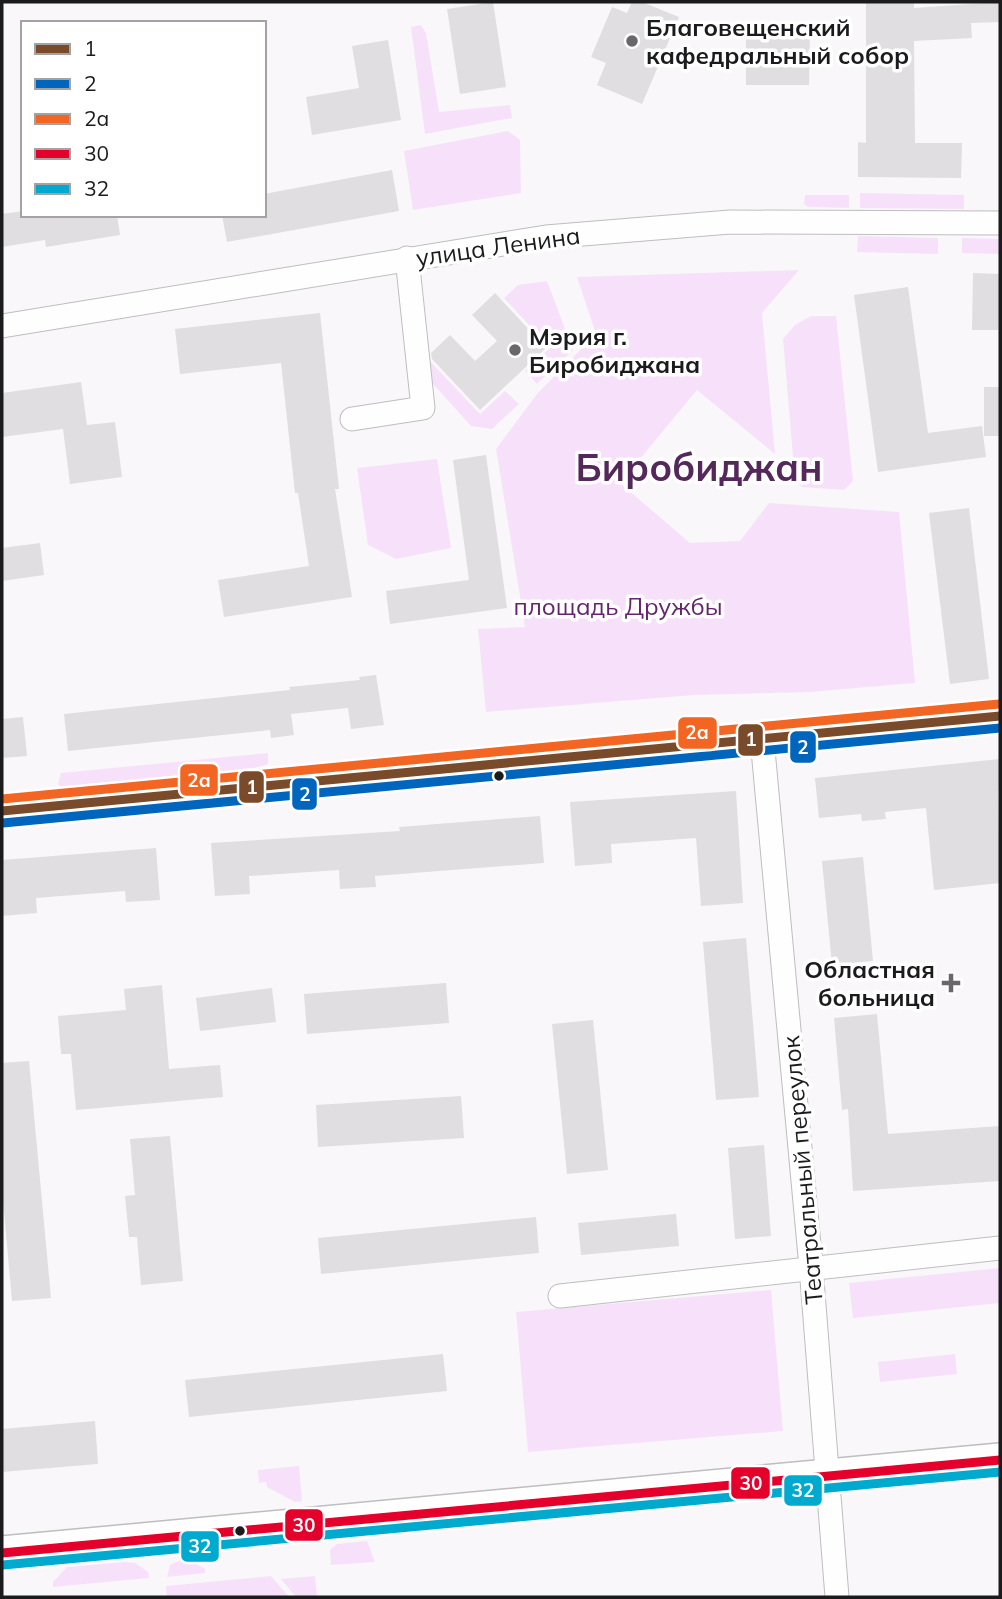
<svg xmlns="http://www.w3.org/2000/svg" width="1002" height="1599" font-family="Mulish,sans-serif">
<style>
.green{fill:#f7e1fa}
.building{fill:#e0dee1}
.lines{fill:none;stroke-linecap:round;stroke-linejoin:round}
.minor-casing{stroke:#bebdbf;stroke-width:25}
.secondary-casing{stroke:#bebdbf;stroke-width:36}
.minor{stroke:#fefefe;stroke-width:23}
.secondary{stroke:#fefefe;stroke-width:33}
.bus-1-casing{stroke:#fff;stroke-width:14}
.bus-2-casing{stroke:#fff;stroke-width:14}
.bus-3-casing{stroke:#fff;stroke-width:14}
.bus-4-casing{stroke:#fff;stroke-width:14}
.bus-5-casing{stroke:#fff;stroke-width:14}
.bus-1{stroke:#7a4b2a;stroke-width:9}
.bus-2{stroke:#0065bd;stroke-width:9}
.bus-3{stroke:#f26522;stroke-width:9}
.bus-4{stroke:#e4002b;stroke-width:9}
.bus-5{stroke:#00a9ce;stroke-width:9}
.poi-dot{fill:#69676a;stroke:#fff;stroke-width:2.5}
.bus-dot{fill:#1b1a1c;stroke:#fff;stroke-width:2.5}
.labels{text-anchor:middle;dominant-baseline:central;stroke-width:7;stroke-linejoin:round;paint-order:stroke}
.poi-label{font-size:24px;font-weight:bold;fill:#1b1a1c;stroke:#fff;text-anchor:start}
.street-label{font-size:24px;fill:#1b1a1c;stroke:#fff}
.park-label{font-size:24px;fill:#64246e;stroke:#fff}
.town-label{font-size:38px;font-weight:bold;fill:#55285b;stroke:#fff}
.line-badge{stroke:#fff;stroke-width:2.5}
.badge-label{font-size:19px;text-anchor:middle;font-weight:bold;fill:#fff}
</style>
<rect width="100%" height="100%" fill="#f9f7fa"/>
<g class="green">
<polygon points="421,25 426,33 439,112 510,105 512,118 425,134 411,27"/>
<polygon points="508,131 520,140 521,193 413,210 404,151"/>
<polygon points="860,193 964,195 964,209 860,208"/>
<polygon points="805,195 849,195 849,208 808,207 804,204"/>
<polygon points="858,236 938,238 938,254 857,252"/>
<polygon points="962,238 1000,239 1000,254 962,253"/>
<polygon points="799,270 762,313 775,454 697,390 620,483 690,543 740,541 769,503 899,512 915,683 810,692 694,695 486,712 478,629 525,627 496,449 537,394 596,334 577,277"/>
<polygon points="547,281 573,350 537,384 525,371 550,348 504,298 518,285"/>
<polygon points="811,316 836,316 853,481 844,490 802,487 795,480 783,339 795,325"/>
<polygon points="424,355 480,414 505,391 519,404 492,429 471,426 425,375"/>
<polygon points="437,459 451,548 396,559 368,545 357,468"/>
<polygon points="268,753 268,764 238,773 61,788 58,784 61,773"/>
<polygon points="1000,1268 1000,1303 853,1318 849,1283"/>
<polygon points="771,1290 783,1431 528,1452 516,1312"/>
<polygon points="955,1354 957,1374 880,1382 878,1362"/>
<polygon points="299,1466 302,1501 295,1502 267,1487 266,1482 259,1483 258,1470"/>
<polygon points="367,1541 375,1562 331,1565 330,1550 337,1544"/>
<polygon points="186,1558 205,1569 205,1573 167,1577 170,1565"/>
<polygon points="125,1562 135,1563 148,1572 149,1578 53,1587 53,1582 67,1567"/>
<polygon points="271,1576 289,1597 167,1597 166,1586"/>
<polygon points="315,1576 317,1597 296,1597 281,1579"/>
</g>
<g class="building">
<polygon points="493,2 506,87 460,94 447,9"/>
<polygon points="632,2 642,2 679,17 642,104 597,85 606,63 591,57 612,7 627,13"/>
<polygon points="866,2 914,2 914,8 1000,2 1000,22 971,23 972,38 914,41 915,143 962,143 961,178 858,177 858,142 866,143"/>
<polygon points="746,32 810,32 809,85 746,85"/>
<polygon points="388,40 401,120 312,135 306,97 359,88 352,46"/>
<polygon points="392,170 399,211 227,242 222,215 264,215 264,194"/>
<polygon points="23,211 23,215 117,215 120,235 46,247 45,240 2,247 2,214"/>
<polygon points="973,273 1000,274 1000,330 972,330"/>
<polygon points="908,287 928,433 982,426 986,457 878,472 854,295"/>
<polygon points="495,293 546,348 480,410 432,359 431,353 450,335 475,361 497,341 472,315"/>
<polygon points="320,313 339,489 335,489 352,597 224,617 218,580 309,566 298,493 295,493 281,363 180,374 175,329"/>
<polygon points="81,382 87,425 115,422 122,477 70,484 63,429 2,437 2,393"/>
<rect x="984" y="387" width="16" height="49"/>
<polygon points="486,455 507,608 390,624 386,591 469,580 453,460"/>
<polygon points="969,508 989,679 950,684 929,513"/>
<polygon points="40,543 44,575 2,581 2,548"/>
<polygon points="376,675 384,725 351,729 348,708 291,714 294,735 271,738 270,730 68,751 64,714 290,690 289,687 360,680 359,677"/>
<polygon points="23,717 27,756 2,758 2,719"/>
<polygon points="1000,759 1000,790 998,790 1000,883 934,890 926,808 885,812 886,819 862,821 861,814 819,818 815,778"/>
<polygon points="736,791 743,903 701,906 696,838 611,844 612,863 575,866 570,802"/>
<polygon points="540,816 544,863 375,876 376,887 340,889 339,870 249,876 250,894 215,896 211,843 400,831 399,827"/>
<polygon points="156,848 160,900 126,902 125,891 36,898 37,913 2,916 2,860"/>
<polygon points="863,857 873,961 832,965 822,861"/>
<polygon points="746,938 759,1097 716,1100 703,942"/>
<polygon points="446,983 449,1023 307,1034 304,994"/>
<polygon points="162,985 169,1069 220,1065 223,1097 76,1110 71,1054 61,1054 58,1016 126,1010 124,989"/>
<polygon points="272,988 276,1022 200,1031 196,998"/>
<polygon points="877,1014 888,1134 1000,1126 1000,1181 853,1191 848,1109 842,1110 834,1018"/>
<polygon points="593,1020 608,1170 567,1174 552,1024"/>
<polygon points="29,1061 51,1298 12,1301 2,1189 2,1063"/>
<polygon points="461,1096 464,1138 318,1147 316,1105"/>
<polygon points="170,1136 183,1281 141,1285 137,1237 129,1237 125,1196 135,1195 130,1139"/>
<polygon points="764,1145 771,1236 735,1239 728,1148"/>
<polygon points="676,1214 679,1246 581,1255 578,1223"/>
<polygon points="536,1217 539,1253 321,1274 318,1238"/>
<polygon points="443,1354 447,1391 189,1417 185,1380"/>
<polygon points="95,1421 98,1464 2,1472 2,1429"/>
</g>
<g class="lines">
<g class="minor-casing">
<g id="minor">
<polyline points="2,326 546,237 730,222 1000,223"/>
<polyline points="352,419 423,408 407,258"/>
<polyline points="762,739 811,1267 837,1597"/>
<polyline points="560,1296 1000,1248"/>
</g>
</g>
<g class="secondary-casing">
<g id="secondary">
<polyline points="2,811 1000,716"/>
<polyline points="2,1553 1000,1460"/>
</g>
</g>
<use href="#minor" class="minor"/>
<use href="#secondary" class="secondary"/>
<g class="bus-1-casing">
<polyline id="bus-1" points="2,811 1000,716"/>
</g>
<g class="bus-2-casing">
<polyline id="bus-2" points="3,823 1000,728"/>
</g>
<g class="bus-3-casing">
<polyline id="bus-3" points="2,799 999,704"/>
</g>
<g class="bus-4-casing">
<polyline id="bus-4" points="2,1553 1000,1460"/>
</g>
<g class="bus-5-casing">
<polyline id="bus-5" points="3,1565 1000,1472"/>
</g>
<use href="#bus-1" class="bus-1"/>
<use href="#bus-2" class="bus-2"/>
<use href="#bus-3" class="bus-3"/>
<use href="#bus-4" class="bus-4"/>
<use href="#bus-5" class="bus-5"/>
</g>
<g class="poi-dot">
<circle cx="632" cy="41" r="7"/>
<circle cx="515" cy="350" r="7"/>
<path d="M947.5 972.5h7v7h7v7h-7v7h-7v-7h-7v-7h7z"/>
</g>
<g class="bus-dot">
<circle cx="499" cy="776" r="6"/>
<circle cx="240" cy="1531" r="6"/>
</g>
<g class="labels">
<g class="poi-label">
<text x="646" y="27">Благовещенский<tspan x="646" dy="28">кафедральный собор</tspan></text>
<text x="529" y="336">Мэрия г.<tspan x="529" dy="28">Биробиджана</tspan></text>
<text x="935" y="969" text-anchor="end">Областная<tspan x="935" dy="28">больница</tspan></text>
</g>
<g class="street-label">
<text transform="translate(498 246) rotate(-8)">улица Ленина</text>
<text transform="translate(802 1170) rotate(-95)">Театральный переулок</text>
</g>
<g class="park-label">
<text x="618" y="606">площадь Дружбы</text>
</g>
<g class="town-label">
<text x="699" y="467">Биробиджан</text>
</g>
</g>
<g class="line-badge">
<rect x="677" y="716" width="41" height="34" rx="7" fill="#f26522"/>
<rect x="737" y="723" width="27" height="34" rx="7" fill="#7a4b2a"/>
<rect x="789" y="730" width="28" height="34" rx="7" fill="#0065bd"/>
<rect x="179" y="763" width="40" height="34" rx="7" fill="#f26522"/>
<rect x="238" y="770" width="27" height="34" rx="7" fill="#7a4b2a"/>
<rect x="291" y="777" width="27" height="34" rx="7" fill="#0065bd"/>
<rect x="730" y="1466" width="41" height="34" rx="7" fill="#e4002b"/>
<rect x="783" y="1474" width="40" height="33" rx="7" fill="#00a9ce"/>
<rect x="284" y="1508" width="40" height="34" rx="7" fill="#e4002b"/>
<rect x="180" y="1530" width="40" height="33" rx="7" fill="#00a9ce"/>
</g>
<g class="badge-label">
<text x="697" y="739">2а</text>
<text x="751" y="746">1</text>
<text x="803" y="754">2</text>
<text x="199" y="787">2а</text>
<text x="252" y="794">1</text>
<text x="305" y="801">2</text>
<text x="751" y="1490">30</text>
<text x="803" y="1497">32</text>
<text x="304" y="1532">30</text>
<text x="200" y="1553">32</text>
</g>
<rect width="1002" height="1599" fill="none" stroke="#1b1a1c" stroke-width="7"/>
<rect x="21" y="21" width="245" height="196" fill="#ffffff" stroke="#a4a3a4" stroke-width="2"/>
<rect x="35" y="44" width="35" height="10" fill="#7a4b2a" stroke="#a4a3a4" stroke-width="2"/>
<text x="84" y="56" font-size="21" fill="#1b1a1c">1</text>
<rect x="35" y="79" width="35" height="10" fill="#0065bd" stroke="#a4a3a4" stroke-width="2"/>
<text x="84" y="91" font-size="21" fill="#1b1a1c">2</text>
<rect x="35" y="114" width="35" height="10" fill="#f26522" stroke="#a4a3a4" stroke-width="2"/>
<text x="84" y="126" font-size="21" fill="#1b1a1c">2а</text>
<rect x="35" y="149" width="35" height="10" fill="#e4002b" stroke="#a4a3a4" stroke-width="2"/>
<text x="84" y="161" font-size="21" fill="#1b1a1c">30</text>
<rect x="35" y="184" width="35" height="10" fill="#00a9ce" stroke="#a4a3a4" stroke-width="2"/>
<text x="84" y="196" font-size="21" fill="#1b1a1c">32</text>
</svg>
